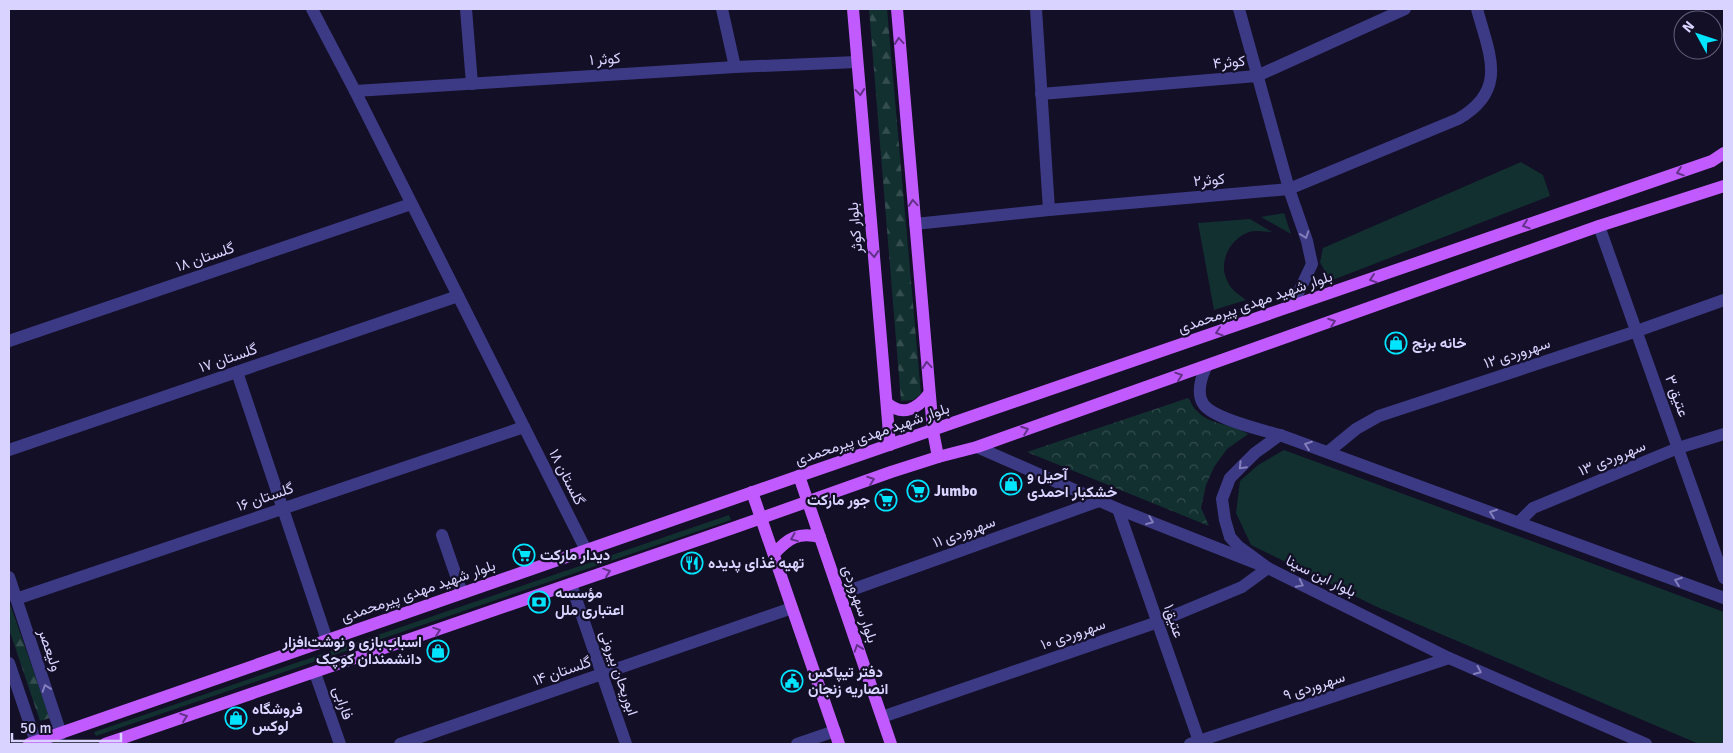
<svg xmlns="http://www.w3.org/2000/svg" width="1733" height="753" font-family="Signika,Vazirmatn,sans-serif">
<style>
.green{fill:#12302f}
.forest{fill:url(#forest-firs)}
.park{fill:url(#park-crowns)}
.lines{fill:none;stroke-linecap:round;stroke-linejoin:round}
.minor{stroke:#3d3a85;stroke-width:12}
.major{stroke:#c25bff;stroke-width:12}
.oneway{stroke:#623188}
.oneway2{stroke:#837fbc}
.labels{text-anchor:middle;dominant-baseline:central;stroke-width:4.5;stroke-linejoin:round;paint-order:stroke}
.street-label{font-size:15px;fill:#d9d4ff;stroke:#130f26}
.poi-label{font-size:15px;font-weight:bold;fill:#d9d4ff;stroke:#130f26;text-anchor:start}
</style>
<defs>
<pattern id="forest-firs" width="22" height="20" patternUnits="userSpaceOnUse" patternTransform="scale(1.25)"><rect width="22" height="20" fill="#12302f"/><path d="M5 1l3.5 6h-7zM16 11l3.5 6h-7z" fill="#344d4e"/></pattern>
<pattern id="park-crowns" width="20" height="18" patternUnits="userSpaceOnUse" patternTransform="scale(1.25)"><rect width="20" height="18" fill="#12302f"/><path d="M2 6a3 3 0 1 1 6 0M12 15a3 3 0 1 1 6 0" fill="none" stroke="#344d4e"/></pattern>
</defs>
<rect width="100%" height="100%" fill="#130f26"/>
<g class="green">
<polygon points="1521,162 1543,175 1550,196 1330,281 1320,262 1323,248"/>
<polygon points="1284,213 1291,234 1261,217"/>
<path d="M1250 219 1272 232C1265 232 1256 230 1249 232 1230 239 1218 262 1227 280 1230 289 1238 294 1246 300L1214 310 1198 223Z"/>
<polygon points="1284,450 1724,612 1724,744 1699,744 1375,606 1251,545 1236,513 1240,481 1258,465"/>
<polygon points="729,515 731,520 96,736 94,732"/>
</g>
<g class="forest">
<polygon points="869,9 887,9 921,394 913,400 901,401"/>
<polygon points="9,601 50,718 40,721 9,629"/>
</g>
<path class="park" d="M1188 398C1191 402 1193 408 1197 411 1209 425 1233 424 1248 434L1227 449 1214 467 1206 485 1201 508 1209 526 1027 452Z"/>
<g class="lines">
<g class="minor">
<polyline points="312,9 355,91 586,550"/>
<polyline points="466,9 472,84"/>
<polyline points="722,9 735,67"/>
<polyline points="1036,9 1049,210"/>
<polyline points="1239,9 1289,189 1307,241 1312,264 1292,306"/>
<polyline points="355,91 735,67 857,62"/>
<polyline points="1041,94 1257,76 1405,9"/>
<path d="M915 224 1049 210 1289 189 1458 119C1509 90 1489 54 1477 9"/>
<polyline points="1599,226 1724,578"/>
<polyline points="9,341 411,204"/>
<path d="M1206 367C1201 378 1196 394 1204 405 1215 419 1262 430 1280 435L1724 598"/>
<polyline points="237,372 327,640"/>
<polyline points="977,447 1118,509 1268,568 1449,658 1646,744"/>
<polyline points="9,450 458,296"/>
<polyline points="1328,452 1356,429 1379,416 1637,331 1724,300"/>
<polyline points="1118,509 1200,744"/>
<polyline points="1519,522 1533,508 1678,448 1724,434"/>
<polyline points="442,535 462,593"/>
<polyline points="9,577 61,734"/>
<polyline points="571,584 626,744"/>
<polyline points="840,594 1099,501"/>
<polyline points="16,599 524,427"/>
<polyline points="9,663 36,742"/>
<polyline points="315,673 340,744"/>
<polyline points="882,717 1158,622 1242,587 1268,568 1238,546 1230,537 1225,520 1222,499 1230,478 1255,453 1280,435"/>
<polyline points="400,744 792,608"/>
<polyline points="797,744 835,731"/>
<polyline points="1190,744 1449,658"/>
</g>
<g class="major">
<polyline points="853,9 890,445"/>
<polyline points="897,9 933,431 938,457"/>
<path d="M887 403C903 417 917 409 929 394"/>
<polyline points="799,476 891,744"/>
<polyline points="752,492 839,744"/>
<path d="M774 554C788 538 798 532 820 537"/>
<polyline points="29,744 799,476 1712,161 1724,153"/>
<polyline points="105,744 733,528 891,472 938,457 977,447 1599,226 1724,186"/>
</g>
</g>
<defs><path id="oneway-chevron" d="M-2-3.5L2.5 0L-2 3.5" fill="none" stroke-width="1.6" stroke-linecap="round" stroke-linejoin="round" transform="scale(1.25)"/></defs>
<g class="oneway">
<use href="#oneway-chevron" transform="translate(899 41) rotate(-95)"/>
<use href="#oneway-chevron" transform="translate(860 92) rotate(85)"/>
<use href="#oneway-chevron" transform="translate(1680 172) rotate(161)"/>
<use href="#oneway-chevron" transform="translate(913 203) rotate(-95)"/>
<use href="#oneway-chevron" transform="translate(1526 225) rotate(161)"/>
<use href="#oneway-chevron" transform="translate(874 254) rotate(85)"/>
<use href="#oneway-chevron" transform="translate(1373 279) rotate(161)"/>
<use href="#oneway-chevron" transform="translate(1332 322) rotate(-20)"/>
<use href="#oneway-chevron" transform="translate(1219 332) rotate(161)"/>
<use href="#oneway-chevron" transform="translate(927 365) rotate(-95)"/>
<use href="#oneway-chevron" transform="translate(1179 376) rotate(-19)"/>
<use href="#oneway-chevron" transform="translate(1025 430) rotate(-20)"/>
<use href="#oneway-chevron" transform="translate(871 480) rotate(-20)"/>
<use href="#oneway-chevron" transform="translate(794 538) rotate(158)"/>
<use href="#oneway-chevron" transform="translate(607 572) rotate(-19)"/>
<use href="#oneway-chevron" transform="translate(437 631) rotate(-19)"/>
<use href="#oneway-chevron" transform="translate(858 648) rotate(-109)"/>
<use href="#oneway-chevron" transform="translate(184 717) rotate(-19)"/>
</g>
<g class="oneway2">
<use href="#oneway-chevron" transform="translate(1305 235) rotate(71)"/>
<use href="#oneway-chevron" transform="translate(1308 445) rotate(-160)"/>
<use href="#oneway-chevron" transform="translate(1242 466) rotate(134)"/>
<use href="#oneway-chevron" transform="translate(1493 513) rotate(-160)"/>
<use href="#oneway-chevron" transform="translate(1150 521) rotate(22)"/>
<use href="#oneway-chevron" transform="translate(1678 581) rotate(-160)"/>
<use href="#oneway-chevron" transform="translate(1300 584) rotate(26)"/>
<use href="#oneway-chevron" transform="translate(1478 671) rotate(24)"/>
<use href="#oneway-chevron" transform="translate(46 688) rotate(-109)"/>
</g>
<defs>
<g id="shop-ring" transform="scale(1.125)"><circle r="9.5" fill="#130f26" stroke="#00e5ff" stroke-width="1.5"/><path d="M-5-2.5h2.3a2.7 3.5 0 0 1 5.4 0H5L5.5 6h-11ZM-1.5-2.5h3a1.5 2.3 0 0 0-3 0Z" fill="#00e5ff"/></g>
<g id="supermarket-ring" transform="scale(1.125)"><circle r="9.5" fill="#130f26" stroke="#00e5ff" stroke-width="1.5"/><path d="M-6-5.5h2.5l.6 2H6L4.5 2H-2.5L-4.4-4H-6ZM-1.5 3.2a1.3 1.3 0 1 0 .1 0ZM3 3.2a1.3 1.3 0 1 0 .1 0Z" fill="#00e5ff"/></g>
<g id="restaurant-ring" transform="scale(1.125)"><circle r="9.5" fill="#130f26" stroke="#00e5ff" stroke-width="1.5"/><path d="M-5-6h1v4h1v-4h1v4h1v-4h1v5L-1.5 .5V6h-2V.5L-5-1ZM5-6V6H3V1.5H1.5Q1.5-4 5-6Z" fill="#00e5ff"/></g>
<g id="bank-ring" transform="scale(1.125)"><circle r="9.5" fill="#130f26" stroke="#00e5ff" stroke-width="1.5"/><path d="M-6-4H6V4H-6ZM0-2.3a2.3 2.3 0 1 0 0 4.6a2.3 2.3 0 1 0 0-4.6Z" fill="#00e5ff"/></g>
<g id="civic-ring" transform="scale(1.125)"><circle r="9.5" fill="#130f26" stroke="#00e5ff" stroke-width="1.5"/><path d="M-.6-6.5H3V-4.5H.6V-3L4-1V1h2V6H-6V1h2V-1L-.6-3ZM-1.2 2.5V6h2.4V2.5Z" fill="#00e5ff"/></g>
</defs>
<g fill-rule="evenodd">
<use href="#shop-ring" x="1396" y="343"/>
<use href="#shop-ring" x="1011" y="484"/>
<use href="#supermarket-ring" x="918" y="491"/>
<use href="#supermarket-ring" x="886" y="500"/>
<use href="#supermarket-ring" x="524" y="555"/>
<use href="#restaurant-ring" x="692" y="563"/>
<use href="#bank-ring" x="539" y="602"/>
<use href="#shop-ring" x="438" y="651"/>
<use href="#civic-ring" x="792" y="681"/>
<use href="#shop-ring" x="236" y="718"/>
</g>
<g class="labels">
<g class="street-label">
<text transform="translate(605 59) rotate(-4)">کوثر ۱</text>
<text transform="translate(1229 62) rotate(-5)">کوثر۴</text>
<text transform="translate(1209 180) rotate(-5)">کوثر۲</text>
<text transform="translate(855 228) rotate(-95)">بلوار کوثر</text>
<text transform="translate(205 257) rotate(-19)">گلستان ۱۸</text>
<text transform="translate(1255 302) rotate(-19)">بلوار شهید مهدی پیرمحمدی</text>
<text transform="translate(1517 353) rotate(-18)">سهروردی ۱۲</text>
<text transform="translate(228 358) rotate(-19)">گلستان ۱۷</text>
<text transform="translate(1677 396) rotate(70)">عتیق ۳</text>
<text transform="translate(872 434) rotate(-19)">بلوار شهید مهدی پیرمحمدی</text>
<text transform="translate(1612 458) rotate(-22)">سهروردی ۱۳</text>
<text transform="translate(567 477) rotate(63)">گلستان ۱۸</text>
<text transform="translate(265 497) rotate(-19)">گلستان ۱۶</text>
<text transform="translate(964 532) rotate(-20)">سهروردی ١١</text>
<text transform="translate(1321 576) rotate(26)">بلوار ابن سینا</text>
<text transform="translate(418 591) rotate(-19)">بلوار شهید مهدی پیرمحمدی</text>
<text transform="translate(860 604) rotate(71)">بلوار سهروردی</text>
<text transform="translate(1174 621) rotate(71)">عتیق۱</text>
<text transform="translate(1073 634) rotate(-19)">سهروردی ۱۰</text>
<text transform="translate(50 650) rotate(71)">ولیعصر</text>
<text transform="translate(562 671) rotate(-19)">گلستان ۱۴</text>
<text transform="translate(619 673) rotate(71)">ابوریحان بیرونی</text>
<text transform="translate(1314 686) rotate(-18)">سهروردی ۹</text>
<text transform="translate(343 703) rotate(71)">فارابی</text>
</g>
<g class="poi-label">
<text x="1412" y="343">خانه برنج</text>
<text x="1027" y="475">آحیل و<tspan x="1027" dy="17">خشکبار احمدی</tspan></text>
<text x="934" y="491">Jumbo</text>
<text x="870" y="500" text-anchor="end">جور مارکت</text>
<text x="540" y="555">دیدار مارکت</text>
<text x="708" y="563">تهیه غذای پدیده</text>
<text x="555" y="593">مؤسسه<tspan x="555" dy="17">اعتباری ملل</tspan></text>
<text x="422" y="642" text-anchor="end">اسباب‌بازی و نوشت‌افزار<tspan x="422" dy="17">دانشمندان کوچک</tspan></text>
<text x="808" y="672">دفتر تیپاکس<tspan x="808" dy="17">انصاریه زنجان</tspan></text>
<text x="252" y="709">فروشگاه<tspan x="252" dy="17">لوکس</tspan></text>
</g>
</g>
<rect width="1733" height="753" fill="none" stroke="#d9d4ff" stroke-width="20"/>
<g transform="translate(1698 35) rotate(310)"><circle r="24" fill="#130f26" stroke="#625e7d"/>
<path d="M0-4L9 19L0 12L-9 19Z" fill="#00e5ff"/>
<text y="-8" font-size="14" font-weight="bold" text-anchor="middle" fill="#d9d4ff">N</text>
</g>
<path d="M12 733v8h109v-8" fill="none" stroke="#d9d4ff" stroke-width="2.5"/>
<text x="20" y="733" font-size="15" fill="#d9d4ff" stroke="#130f26" stroke-width="4" paint-order="stroke">50 m</text>
</svg>
